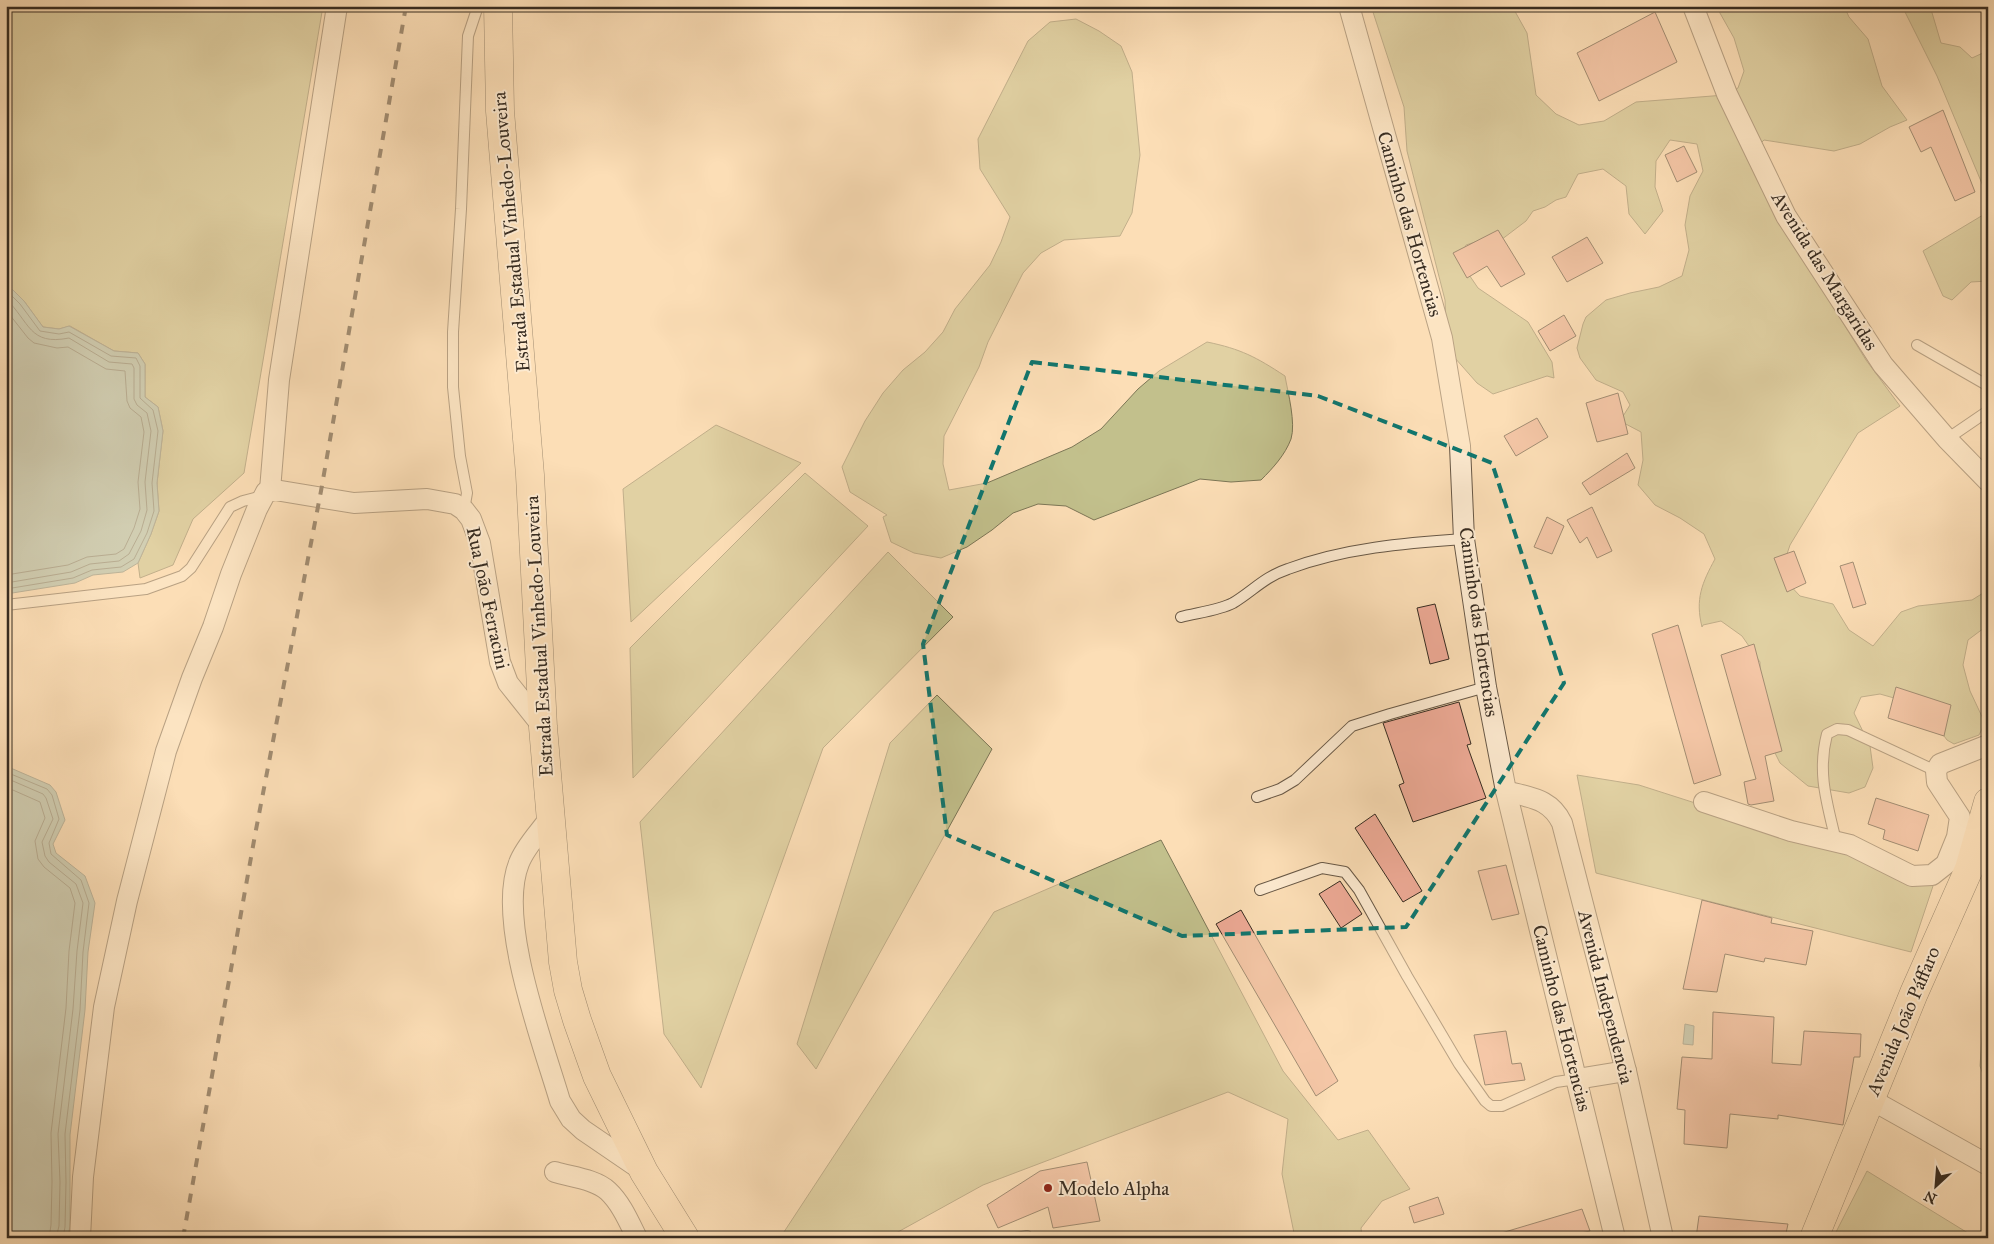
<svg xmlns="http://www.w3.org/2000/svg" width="1994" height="1244" font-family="'IM FELL Great Primer',serif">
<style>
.green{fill:#c2c08c;stroke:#7c7656}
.water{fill:#9fbcb0;stroke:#758277}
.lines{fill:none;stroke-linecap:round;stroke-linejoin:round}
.shore{stroke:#6b7468;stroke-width:1}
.building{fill:#eeaa96;stroke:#372c21}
.service-casing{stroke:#685846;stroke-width:12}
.minor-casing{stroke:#685846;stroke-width:22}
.primary-casing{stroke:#372c21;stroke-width:29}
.service{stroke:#fdead0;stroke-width:10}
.minor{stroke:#fdead0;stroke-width:20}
.primary{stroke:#fcdeb6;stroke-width:28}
.rail{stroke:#372c21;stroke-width:4;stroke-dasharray:9 9;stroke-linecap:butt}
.marked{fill:none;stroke:#0f766e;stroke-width:4;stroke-dasharray:10 6;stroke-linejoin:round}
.poi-dot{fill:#8f2418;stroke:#fdead0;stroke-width:2}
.labels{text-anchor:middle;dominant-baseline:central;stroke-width:4;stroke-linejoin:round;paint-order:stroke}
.street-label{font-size:19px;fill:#372c21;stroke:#fdead0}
.poi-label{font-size:19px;fill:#372c21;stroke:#fdead0;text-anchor:start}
</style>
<rect width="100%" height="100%" fill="#fcdeb6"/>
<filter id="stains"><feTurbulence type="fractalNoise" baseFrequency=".004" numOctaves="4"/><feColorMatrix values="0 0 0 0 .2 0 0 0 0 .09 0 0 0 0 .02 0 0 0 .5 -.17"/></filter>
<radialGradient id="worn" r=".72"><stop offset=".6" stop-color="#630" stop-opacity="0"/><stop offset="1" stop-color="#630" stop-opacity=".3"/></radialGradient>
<g class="green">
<polygon points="6,6 323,6 244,473 193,519 173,565 140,578 138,563 151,534 159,511 157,483 163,431 158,407 145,397 145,364 138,353 114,351 70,326 59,329 43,327 24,301 6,283"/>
<path d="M1371 6H1512L1527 33 1536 95 1556 114 1579 125 1604 121 1636 102 1725 95 1738 88 1744 71 1734 38 1716 6H1844L1849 17 1868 39 1882 86 1907 120 1890 127 1860 144 1834 151 1764 140 1759 145 1819 284 1866 360 1900 406 1858 433 1790 545 1783 566 1785 580 1800 596 1833 604 1849 630 1873 646 1901 612 1918 606 1972 600 1988 590V625L1968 640 1963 665 1970 691 1985 723 1979 735 1954 744 1947 740 1931 718 1908 702 1880 694 1861 697 1854 713 1870 746 1873 768 1865 787 1849 793 1808 786 1780 763 1770 743 1761 711 1760 662 1742 636 1721 621 1703 625 1702 627C1695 599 1702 583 1715 559L1704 534 1680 518 1655 505 1638 485 1643 460 1641 432 1620 421 1630 405 1623 392 1596 380 1580 358 1577 348 1583 324 1586 317 1606 300 1630 293 1659 287 1682 276 1689 250 1685 225 1690 196 1703 171 1697 144 1670 140 1656 161 1655 187 1663 211 1645 234 1629 214 1626 186 1603 169 1578 174 1566 197 1556 200 1545 207 1533 211 1526 221 1497 243 1487 238 1466 245 1459 260 1478 288 1528 322 1552 362 1554 378 1547 376 1493 394 1477 383 1447 349 1445 300 1407 151 1404 107Z"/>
<polygon points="1904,6 1930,6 1941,43 1960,47 1972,58 1985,52 1988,36 1988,198 1937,76 1903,8"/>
<path d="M1076 19 1099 31 1121 46 1132 72 1140 155 1132 213 1120 236 1064 240 1041 253 1023 273 988 342 979 367 944 436 943 464 949 490 987 483 1072 447 1101 429 1138 389 1159 371 1207 342C1241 349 1256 357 1285 376 1288 393 1296 423 1291 439 1285 455 1273 468 1261 480L1231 482 1200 479 1094 520 1066 506 1038 504 1013 513 992 530 967 547 941 558 914 553 891 542 883 517 887 515 850 492 842 467 865 421 883 393 903 370 925 352 943 332 955 309 990 265 1001 242 1010 217 980 169 978 139 1028 41 1050 22Z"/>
<polygon points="1988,212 1988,281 1971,282 1952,300 1943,296 1923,251"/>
<polygon points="716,425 801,463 631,622 623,489"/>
<polygon points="805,473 868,526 633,778 630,648"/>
<polygon points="888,552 953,617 823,748 701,1088 664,1034 640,822"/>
<polygon points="937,695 992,749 816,1069 797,1044 890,743"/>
<polygon points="1577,775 1639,785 1845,851 1933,886 1911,952 1596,873"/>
<polygon points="1161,840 1283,1071 1338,1140 1368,1130 1410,1189 1382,1201 1361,1228 1362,1238 1295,1238 1282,1174 1288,1119 1228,1092 983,1185 887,1238 780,1238 994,912"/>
<polygon points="1986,976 1988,978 1988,1088 1980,1066"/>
<polygon points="1867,1171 1976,1238 1833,1238"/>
</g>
<g class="water">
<polygon points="6,283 24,301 43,327 59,329 69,326 114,351 138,353 145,364 145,397 158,407 163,431 157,483 159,511 151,534 138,563 123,572 93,575 75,583 6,594"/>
<polygon points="6,766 50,785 56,792 65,820 53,844 56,853 85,876 95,903 88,952 85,1010 70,1135 70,1227 68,1235 65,1238 6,1237"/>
<polygon points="1685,1024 1694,1026 1693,1045 1683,1044"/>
</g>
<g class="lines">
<g class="shore">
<polyline points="6,290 20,304 40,331 59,334 69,332 111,356 136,358 140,366 140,398 153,410 158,431 152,483 154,511 147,533 134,559 121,567 92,570 73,578 6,589"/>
<path d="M6 299C30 322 29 346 69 338L109 362 132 364 134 368V399L137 405 147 413 151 431 145 482 147 510 141 531 129 554 119 561 90 564 71 572 6 583"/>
<polyline points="6,310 28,338 34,343 57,348 68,347 106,369 125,371 127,401 130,408 141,417 144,432 138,482 140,509 134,528 124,549 116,554 87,557 68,565 6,575"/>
<polyline points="6,772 47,789 52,795 59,819 49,843 51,854 81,880 89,903 83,952 80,1010 65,1134 66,1182 65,1227 63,1238"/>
<polyline points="6,778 43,794 46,798 53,819 42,842 45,856 49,862 76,884 83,903 77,951 73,1009 58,1134 60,1182 59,1226 56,1238"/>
<polyline points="6,787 40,802 45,818 35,841 38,859 44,867 70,888 75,903 69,951 66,1008 51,1133 52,1182 51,1225 49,1238"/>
</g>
</g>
<g class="building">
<polygon points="1655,12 1677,62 1599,101 1577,53"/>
<polygon points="1943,110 1975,192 1955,201 1931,147 1921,152 1909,127"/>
<polygon points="1684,146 1697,172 1677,182 1665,155"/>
<polygon points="1498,230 1525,274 1501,287 1487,266 1467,278 1453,253"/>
<polygon points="1587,237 1603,263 1567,282 1552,257"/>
<polygon points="1564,315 1576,336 1550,351 1538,331"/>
<polygon points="1618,393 1628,434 1597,442 1586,403"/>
<polygon points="1537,418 1548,437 1516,456 1504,436"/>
<polygon points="1627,453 1635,468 1590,495 1582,483"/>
<polygon points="1592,507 1612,551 1597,558 1587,537 1580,543 1567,520"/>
<polygon points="1547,517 1564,526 1552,554 1534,547"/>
<polygon points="1794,551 1806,583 1787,592 1774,558"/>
<polygon points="1853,562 1866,604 1853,608 1840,566"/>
<polygon points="1435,604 1449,659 1430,664 1417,608"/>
<polygon points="1678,625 1721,775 1694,784 1652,634"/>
<polygon points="1754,644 1782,751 1765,756 1774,801 1751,805 1748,804 1744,782 1756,779 1721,655"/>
<polygon points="1896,687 1951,705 1944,736 1888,718"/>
<polygon points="1459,702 1471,744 1467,745 1486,798 1413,822 1399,785 1404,783 1383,723"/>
<polygon points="1876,798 1929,815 1918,851 1883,839 1885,830 1868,824"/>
<polygon points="1375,814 1422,891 1403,902 1355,828"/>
<polygon points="1506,865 1519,914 1492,920 1478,871"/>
<polygon points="1340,881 1362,914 1341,928 1319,894"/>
<polygon points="1702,900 1772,918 1771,923 1813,931 1806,965 1765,958 1764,962 1725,954 1717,992 1683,989"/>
<polygon points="1241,910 1338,1081 1316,1096 1216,924"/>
<polygon points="1713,1012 1774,1017 1772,1063 1801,1065 1804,1031 1861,1034 1860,1057 1854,1057 1843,1125 1778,1115 1778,1119 1730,1114 1727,1148 1684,1144 1685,1110 1677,1109 1682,1057 1712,1059"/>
<polygon points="1506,1031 1512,1064 1521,1063 1525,1080 1485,1085 1474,1035"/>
<polygon points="1087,1162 1100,1221 1053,1228 1048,1207 998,1228 987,1205 1040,1171"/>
<polygon points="1438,1197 1444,1214 1414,1223 1409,1207"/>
<polygon points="1582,1209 1590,1231 1558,1238 1499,1238 1498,1234"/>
<polygon points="1699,1216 1788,1224 1785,1238 1696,1238"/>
</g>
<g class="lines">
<g class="service-casing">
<g id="service">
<polyline points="1917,345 1985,384 1988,388"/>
<polyline points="1947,439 1988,411"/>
<polyline points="464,510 467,493 460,456 453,387 453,332 461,209 468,36 478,6"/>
<polyline points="6,605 146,589 182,576 191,568 230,507 243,501 263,496"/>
<path d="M1181 617C1196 613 1220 610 1233 603 1253 591 1264 577 1288 569 1344 548 1405 543 1464 539"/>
<polyline points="1257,797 1280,789 1295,780 1352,726 1390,714 1486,687"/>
<path d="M1836 841C1827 803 1817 773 1827 734L1837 729 1848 730 1936 771"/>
<polyline points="1260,890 1322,868 1345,872 1359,890 1407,976 1459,1064 1485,1101 1491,1106 1502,1106 1556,1082 1577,1079"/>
<polyline points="1016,1238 1027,1236"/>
</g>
</g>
<g class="minor-casing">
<g id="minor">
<polyline points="1349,6 1442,338 1460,446 1464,539 1486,687 1506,791 1615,1238"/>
<polyline points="1693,6 1727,94 1786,216 1883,365 1947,439 1988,481"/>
<polyline points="270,490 279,380 337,6"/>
<path d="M1506 791C1530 798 1550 798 1562 823L1626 1071 1663 1238"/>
<polyline points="1704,802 1791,831 1850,845 1912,876 1932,875 1946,864 1957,837 1960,817 1937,782 1936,771 1940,764 1988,745"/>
<path d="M549 819C539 833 525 847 519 863 496 920 543 1043 560 1101L571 1119 583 1130 643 1171"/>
<polyline points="1577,1079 1626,1071"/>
<polyline points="1870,1099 1988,1165"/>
<path d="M555 1172C571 1177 595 1179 608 1191 621 1203 629 1222 637 1238"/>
<polyline points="80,1238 83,1177 104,1007 127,901 166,751 192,678 213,627 231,574 257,509 266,492 275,490 354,503 427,499 455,504 464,510 471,519 480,543 500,662 508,683 543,727"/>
</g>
</g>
<g class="primary-casing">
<g id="primary">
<polyline points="498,6 500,111 530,475 543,727 563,962 568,990 577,1020 597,1076 644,1172 685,1238"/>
<polyline points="1814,1238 1914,993 1969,869 1988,802"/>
</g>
</g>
<use href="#service" class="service"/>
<use href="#minor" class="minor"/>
<use href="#primary" class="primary"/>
<polyline class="rail" points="183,1238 255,835 321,491 406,6"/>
</g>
<path d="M0 0H1994V1244H0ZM1032 362 1318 396 1492 463 1564 683 1406 927 1182 936 947 835 923 644Z" fill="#fcdeb6" fill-opacity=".55" fill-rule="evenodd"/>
<path class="marked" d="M1032 362 1318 396 1492 463 1564 683 1406 927 1182 936 947 835 923 644Z"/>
<circle class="poi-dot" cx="1048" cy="1188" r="5"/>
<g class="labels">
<g class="street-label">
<text transform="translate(1410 224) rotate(74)">Caminho das Hortencias</text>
<text transform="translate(511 232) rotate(-95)">Estrada Estadual Vinhedo-Louveira</text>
<text transform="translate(1825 271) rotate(58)">Avenida das Margaridas</text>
<text transform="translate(488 598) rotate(78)">Rua João Ferracini</text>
<text transform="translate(1479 622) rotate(82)">Caminho das Hortencias</text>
<text transform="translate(539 636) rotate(-93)">Estrada Estadual Vinhedo-Louveira</text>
<text transform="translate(1606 997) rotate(76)">Avenida Independencia</text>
<text transform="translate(1562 1018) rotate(76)">Caminho das Hortencias</text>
<text transform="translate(1903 1021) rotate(-67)">Avenida João Páffaro</text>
</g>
<g class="poi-label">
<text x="1058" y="1188">Modelo Alpha</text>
</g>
</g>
<rect width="1994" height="1244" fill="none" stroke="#fcdeb6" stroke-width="25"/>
<rect x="8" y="8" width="1979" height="1229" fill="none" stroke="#372c21" stroke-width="2.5"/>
<rect x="12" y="12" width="1969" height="1219" fill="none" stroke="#372c21"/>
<g transform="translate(1936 1186) rotate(206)" stroke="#fdead0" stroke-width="4" paint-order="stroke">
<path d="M0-4L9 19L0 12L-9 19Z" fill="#372c21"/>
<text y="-8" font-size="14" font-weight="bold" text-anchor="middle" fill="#372c21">N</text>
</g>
<rect width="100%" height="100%" filter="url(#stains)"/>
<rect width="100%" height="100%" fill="url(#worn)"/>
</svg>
